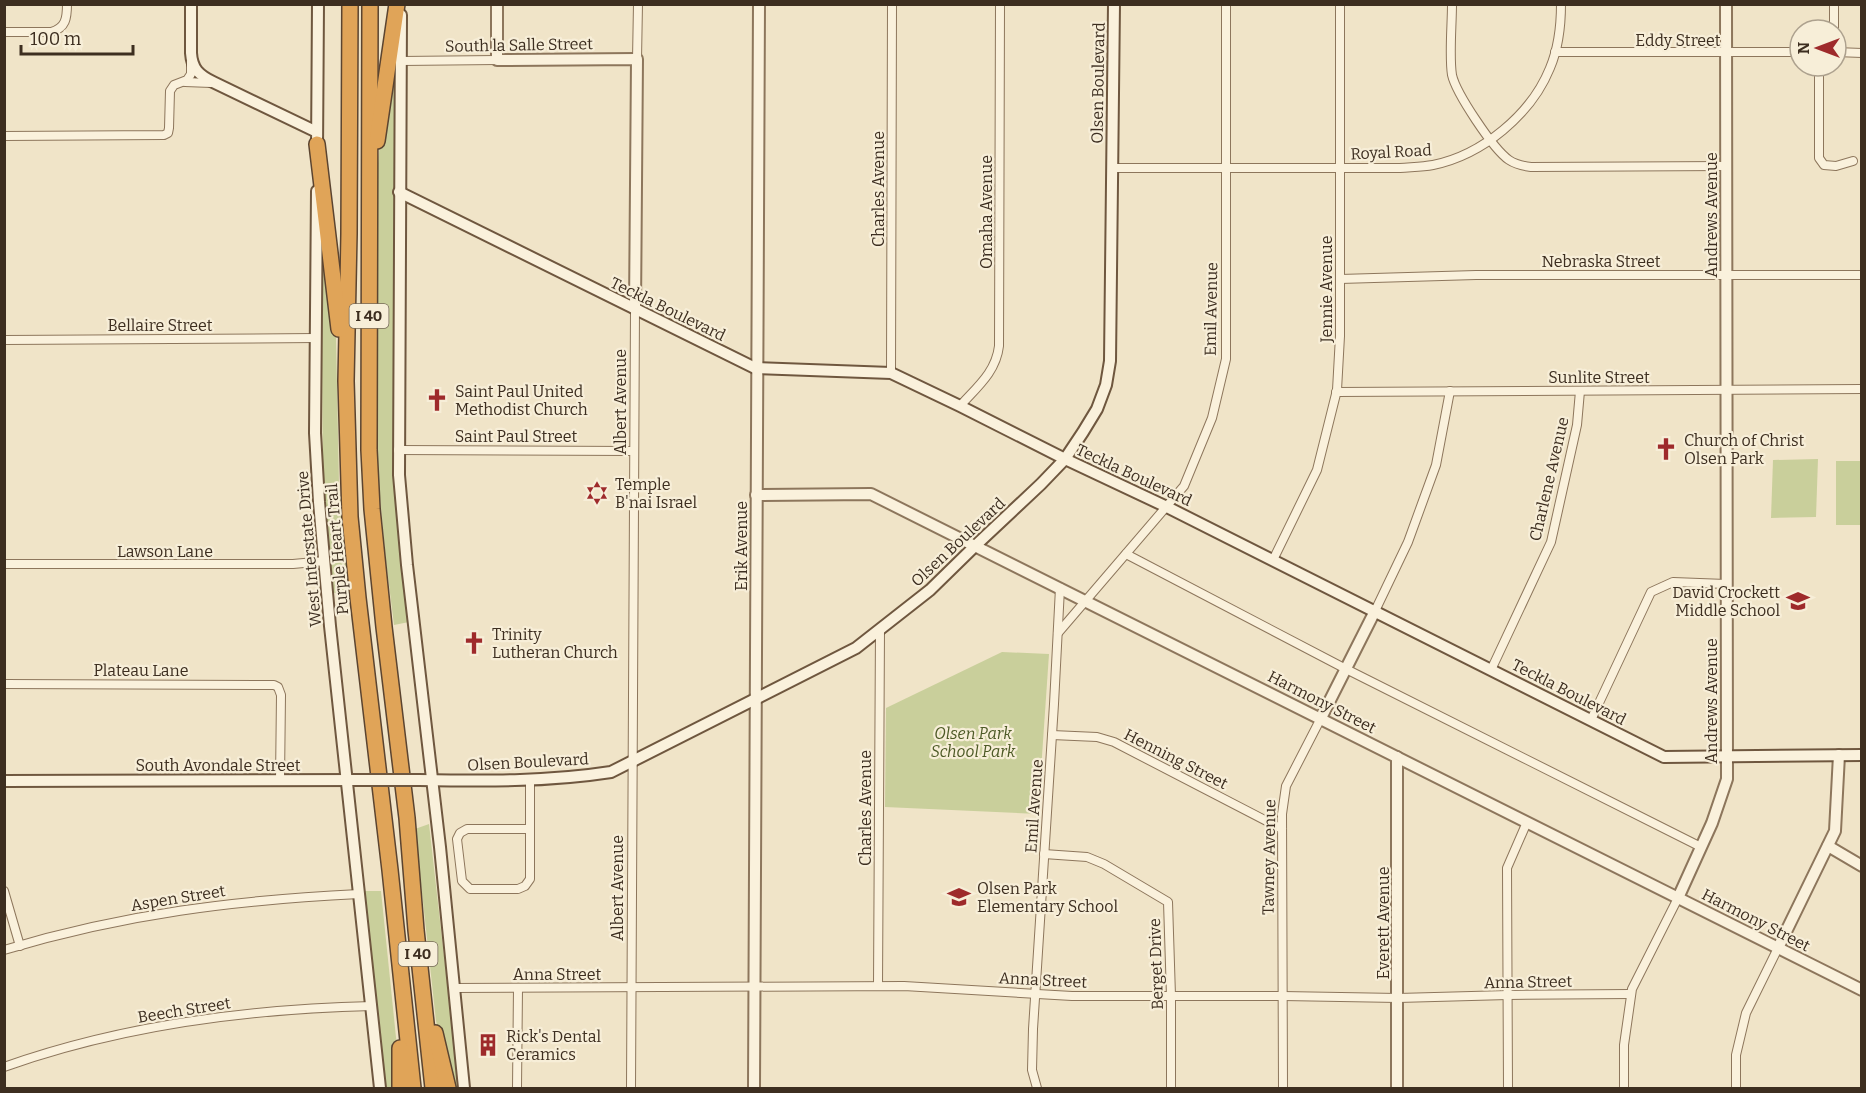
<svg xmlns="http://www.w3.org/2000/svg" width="1866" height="1093" font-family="Bitter,serif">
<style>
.green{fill:#c9cf9b}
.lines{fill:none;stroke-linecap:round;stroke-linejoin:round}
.minor-casing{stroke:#8d765c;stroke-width:10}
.tertiary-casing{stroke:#8d765c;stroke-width:14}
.secondary-casing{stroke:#6f573f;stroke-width:14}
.motorway-casing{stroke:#5b4430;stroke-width:18}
.minor{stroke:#faf1dc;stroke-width:8}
.tertiary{stroke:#faf1dc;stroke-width:10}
.secondary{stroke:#faf1dc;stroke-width:10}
.motorway{stroke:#e0a458;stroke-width:15}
.secondary-bridge-casing{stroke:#6f573f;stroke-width:14;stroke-linecap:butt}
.secondary-bridge{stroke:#faf1dc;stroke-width:10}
.labels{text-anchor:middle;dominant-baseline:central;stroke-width:4.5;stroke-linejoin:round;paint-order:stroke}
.shield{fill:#f7eed8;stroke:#756857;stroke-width:1.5}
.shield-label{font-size:15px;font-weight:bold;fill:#3d2e20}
.street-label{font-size:16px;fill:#3d2e20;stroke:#f7eed8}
.poi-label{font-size:16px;fill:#3d2e20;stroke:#f7eed8;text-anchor:start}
.park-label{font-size:16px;font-style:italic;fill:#4d5a26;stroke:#f7eed8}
</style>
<rect width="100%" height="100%" fill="#f0e4c8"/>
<g class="green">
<polygon points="395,49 394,444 409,622 394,625 386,561 376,455 377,174 383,111"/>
<polygon points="321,228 325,228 336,337 339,484 349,593 332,593 323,496"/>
<polygon points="1818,459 1816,517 1771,518 1773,460"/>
<rect x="1836" y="461" width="25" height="64"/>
<polygon points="1002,652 1049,654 1038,814 885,807 886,708"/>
<polygon points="429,824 459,1088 451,1088 436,1021 415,829"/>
<polygon points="364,891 381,891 397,1047 397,1088 385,1088"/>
</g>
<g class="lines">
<g class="minor-casing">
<g id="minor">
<path d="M1452 4C1452 25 1449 56 1452 75 1456 93 1493 149 1509 160 1515 164 1523 166 1531 167L1726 166"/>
<polyline points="1834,30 1834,4"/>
<path d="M4 32H51C66 28 67 18 67 4"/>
<polyline points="1555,52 1800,52"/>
<polyline points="1836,52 1862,53"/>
<polyline points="637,59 638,4"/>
<polyline points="401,61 497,60"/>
<polyline points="1819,66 1819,158 1824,165 1836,166 1853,161"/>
<polyline points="185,82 211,83"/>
<polyline points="4,136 164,135 168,133 169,128 170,91 174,85 187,80 191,74 191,61"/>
<path d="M1113 168H1400C1411 167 1422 167 1433 165 1482 155 1531 115 1550 68 1558 49 1561 25 1561 4"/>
<polyline points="1340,279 1476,275 1862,275"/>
<polyline points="4,340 316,338"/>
<polyline points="891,373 892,4"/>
<polyline points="1336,392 1862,389"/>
<path d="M960 406C977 387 996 372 999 346L1000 4"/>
<polyline points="398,450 634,451"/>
<polyline points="1126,554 1346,669 1701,847"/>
<polyline points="1273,560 1317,470 1337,390 1340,336 1340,4"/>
<polyline points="4,564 293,564 325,561"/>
<polyline points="1375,611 1408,542 1436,465 1450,391"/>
<polyline points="1058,633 1184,486 1212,418 1226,359 1226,4"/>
<polyline points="1491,670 1551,542 1577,425 1580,391"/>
<polyline points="4,684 274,685 278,687 281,695 280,780"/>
<polyline points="1591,720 1651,592 1673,582 1726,584"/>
<polyline points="1052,735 1097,737 1114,742 1282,829"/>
<polyline points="530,829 467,829 460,833 457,839 462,881 470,889 518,889 525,886 530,879 530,780"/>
<polyline points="1044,854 1087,857 1104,864 1168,902 1171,996 1171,1088"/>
<polyline points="4,891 20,946"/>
<path d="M4 950C123 914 236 900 359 894"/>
<polyline points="878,986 880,630"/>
<polyline points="454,988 904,986 1072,996 1283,996 1398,998 1508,995 1631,994"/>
<path d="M4 1067C122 1025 247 1009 372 1006"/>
<polyline points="517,1088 518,988"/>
<polyline points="631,1088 635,309"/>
<polyline points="1037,1088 1032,1070 1033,1029 1054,704 1060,588"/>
<polyline points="1283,1088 1282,814 1286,786 1321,718"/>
<polyline points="1508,1088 1507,868 1527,822"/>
<polyline points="1624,1088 1624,1045 1632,989 1678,898"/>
<polyline points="1736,1088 1736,1055 1746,1013 1778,948"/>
</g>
</g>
<g class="tertiary-casing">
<g id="tertiary">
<polyline points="497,4 497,60 637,59 635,309"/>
<polyline points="756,495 871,494 1862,990"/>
<polyline points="1321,718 1375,611"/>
<polyline points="1397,757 1397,1088"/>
<polyline points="1828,846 1862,866"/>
<polyline points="1678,898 1712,823 1727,779 1726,4"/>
<polyline points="1778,948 1835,831 1839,755"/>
<polyline points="754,1088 759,4"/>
</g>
</g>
<g class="secondary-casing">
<g id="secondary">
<path d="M191 4V53C192 69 199 75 213 82L317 132"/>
<polyline points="401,15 399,475 407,565 440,847 464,1088"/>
<polyline points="317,151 318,4"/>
<polyline points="317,191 315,433 319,502 330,626 380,1088"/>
<polyline points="399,192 755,368 891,373 960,406 1065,459 1167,507 1664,757 1862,755"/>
<path d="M419 780C483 781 547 782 611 772L856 648 930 590 975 546 1041 484 1065 459 1083 432 1097 409 1106 385 1110 361 1114 4"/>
<polyline points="4,781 363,780"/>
</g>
</g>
<g class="motorway-casing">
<g id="motorway">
<polyline points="350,4 349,234 346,381 350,517 358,598 390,870 413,1088"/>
<polyline points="370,4 369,450 372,509 384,627 407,818 416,930 433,1088"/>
<polyline points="377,141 397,4"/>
<polyline points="317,144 339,329"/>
<polyline points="435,1033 448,1088"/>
<polyline points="400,1088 400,1048"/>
</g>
</g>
<use href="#minor" class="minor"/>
<use href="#tertiary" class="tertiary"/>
<use href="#secondary" class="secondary"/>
<use href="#motorway" class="motorway"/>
<g class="secondary-bridge-casing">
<polyline id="secondary-bridge" points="363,780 419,780"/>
</g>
<use href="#secondary-bridge" class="secondary-bridge"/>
</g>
<defs>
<g id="church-bare" transform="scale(1.8)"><path d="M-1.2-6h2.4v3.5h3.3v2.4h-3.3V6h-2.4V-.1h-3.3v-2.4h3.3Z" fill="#9e2a2b" stroke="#f7eed8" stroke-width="2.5" paint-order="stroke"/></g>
<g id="synagogue-bare" transform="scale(1.8)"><path d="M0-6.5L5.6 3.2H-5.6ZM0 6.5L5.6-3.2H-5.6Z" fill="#9e2a2b" stroke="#f7eed8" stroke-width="2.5" paint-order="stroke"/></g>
<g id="school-bare" transform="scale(1.8)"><path d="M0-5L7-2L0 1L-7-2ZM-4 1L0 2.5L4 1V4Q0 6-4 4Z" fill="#9e2a2b" stroke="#f7eed8" stroke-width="2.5" paint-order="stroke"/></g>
<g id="building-bare" transform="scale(1.8)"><path d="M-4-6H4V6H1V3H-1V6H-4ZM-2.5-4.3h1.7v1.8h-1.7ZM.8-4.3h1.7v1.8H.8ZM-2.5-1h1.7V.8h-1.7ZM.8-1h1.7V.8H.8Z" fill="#9e2a2b" stroke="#f7eed8" stroke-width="2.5" paint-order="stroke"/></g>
</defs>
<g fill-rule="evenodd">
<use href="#church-bare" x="437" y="400"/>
<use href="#church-bare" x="1666" y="449"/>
<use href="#synagogue-bare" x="597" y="493"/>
<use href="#school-bare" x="1798" y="601"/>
<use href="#church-bare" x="474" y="643"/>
<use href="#school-bare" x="959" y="897"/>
<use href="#building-bare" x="488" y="1045"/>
</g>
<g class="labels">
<g class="shield">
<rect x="349.5" y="304" width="39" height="24" rx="4.5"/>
<rect x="398.5" y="942" width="39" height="24" rx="4.5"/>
</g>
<g class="shield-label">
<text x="369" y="316">I 40</text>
<text x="418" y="954">I 40</text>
</g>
<g class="street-label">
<text x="1678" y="40">Eddy Street</text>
<text transform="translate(519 45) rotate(-1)">South la Salle Street</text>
<text transform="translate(1098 83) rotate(-89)">Olsen Boulevard</text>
<text transform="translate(1391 152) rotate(-3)">Royal Road</text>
<text transform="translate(878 189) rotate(-90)">Charles Avenue</text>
<text transform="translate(986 212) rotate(-90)">Omaha Avenue</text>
<text transform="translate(1711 215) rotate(-90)">Andrews Avenue</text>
<text x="1601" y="261">Nebraska Street</text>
<text transform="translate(1326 289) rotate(-90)">Jennie Avenue</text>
<text transform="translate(668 309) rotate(26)">Teckla Boulevard</text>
<text transform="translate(1211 309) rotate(-89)">Emil Avenue</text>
<text x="160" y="325">Bellaire Street</text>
<text x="1599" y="377">Sunlite Street</text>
<text transform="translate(620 402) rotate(-90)">Albert Avenue</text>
<text x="516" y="436">Saint Paul Street</text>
<text transform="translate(1134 475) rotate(25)">Teckla Boulevard</text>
<text transform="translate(1549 479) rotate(-77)">Charlene Avenue</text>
<text transform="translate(958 542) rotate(-43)">Olsen Boulevard</text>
<text transform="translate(741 546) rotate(-90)">Erik Avenue</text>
<text transform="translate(309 549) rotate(-95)">West Interstate Drive</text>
<text transform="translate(337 549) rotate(-95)">Purple Heart Trail</text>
<text x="165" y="551">Lawson Lane</text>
<text x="141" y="670">Plateau Lane</text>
<text transform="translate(1569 692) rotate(27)">Teckla Boulevard</text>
<text transform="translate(1711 701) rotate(-90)">Andrews Avenue</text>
<text transform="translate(1322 702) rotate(27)">Harmony Street</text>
<text transform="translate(1176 759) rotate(27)">Henning Street</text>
<text transform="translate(528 762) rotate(-3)">Olsen Boulevard</text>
<text x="218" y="765">South Avondale Street</text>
<text transform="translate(1034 806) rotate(-86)">Emil Avenue</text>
<text transform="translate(865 808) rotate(-90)">Charles Avenue</text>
<text transform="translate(1269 857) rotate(-89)">Tawney Avenue</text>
<text transform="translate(617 888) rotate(-90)">Albert Avenue</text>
<text transform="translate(178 898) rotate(-9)">Aspen Street</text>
<text transform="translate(1756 920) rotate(27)">Harmony Street</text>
<text transform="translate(1383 923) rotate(-90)">Everett Avenue</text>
<text transform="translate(1156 964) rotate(-92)">Berget Drive</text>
<text x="557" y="974">Anna Street</text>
<text transform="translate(1043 980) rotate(3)">Anna Street</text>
<text transform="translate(1528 982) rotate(-1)">Anna Street</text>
<text transform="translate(184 1010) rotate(-9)">Beech Street</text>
</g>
<g class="poi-label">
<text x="455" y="391">Saint Paul United<tspan x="455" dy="18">Methodist Church</tspan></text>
<text x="1684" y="440">Church of Christ<tspan x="1684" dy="18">Olsen Park</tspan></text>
<text x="615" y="484">Temple<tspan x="615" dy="18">B'nai Israel</tspan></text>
<text x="1780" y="592" text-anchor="end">David Crockett<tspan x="1780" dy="18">Middle School</tspan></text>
<text x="492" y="634">Trinity<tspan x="492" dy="18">Lutheran Church</tspan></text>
<text x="977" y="888">Olsen Park<tspan x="977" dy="18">Elementary School</tspan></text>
<text x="506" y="1036">Rick's Dental<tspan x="506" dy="18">Ceramics</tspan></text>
</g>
<g class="park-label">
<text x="973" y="733">Olsen Park<tspan x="973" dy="18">School Park</tspan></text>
</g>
</g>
<rect width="1866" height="1093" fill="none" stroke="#3d2e20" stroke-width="12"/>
<g transform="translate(1818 48) rotate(270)"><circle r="28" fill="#f7eed8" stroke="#ada18e" stroke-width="1.5"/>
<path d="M0-4.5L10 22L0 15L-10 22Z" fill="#9e2a2b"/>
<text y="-9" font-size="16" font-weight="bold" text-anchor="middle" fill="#3d2e20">N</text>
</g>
<path d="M21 45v9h112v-9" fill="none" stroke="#3d2e20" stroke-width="3"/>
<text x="30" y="45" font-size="18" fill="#3d2e20" stroke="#f7eed8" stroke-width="4.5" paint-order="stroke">100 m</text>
</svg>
